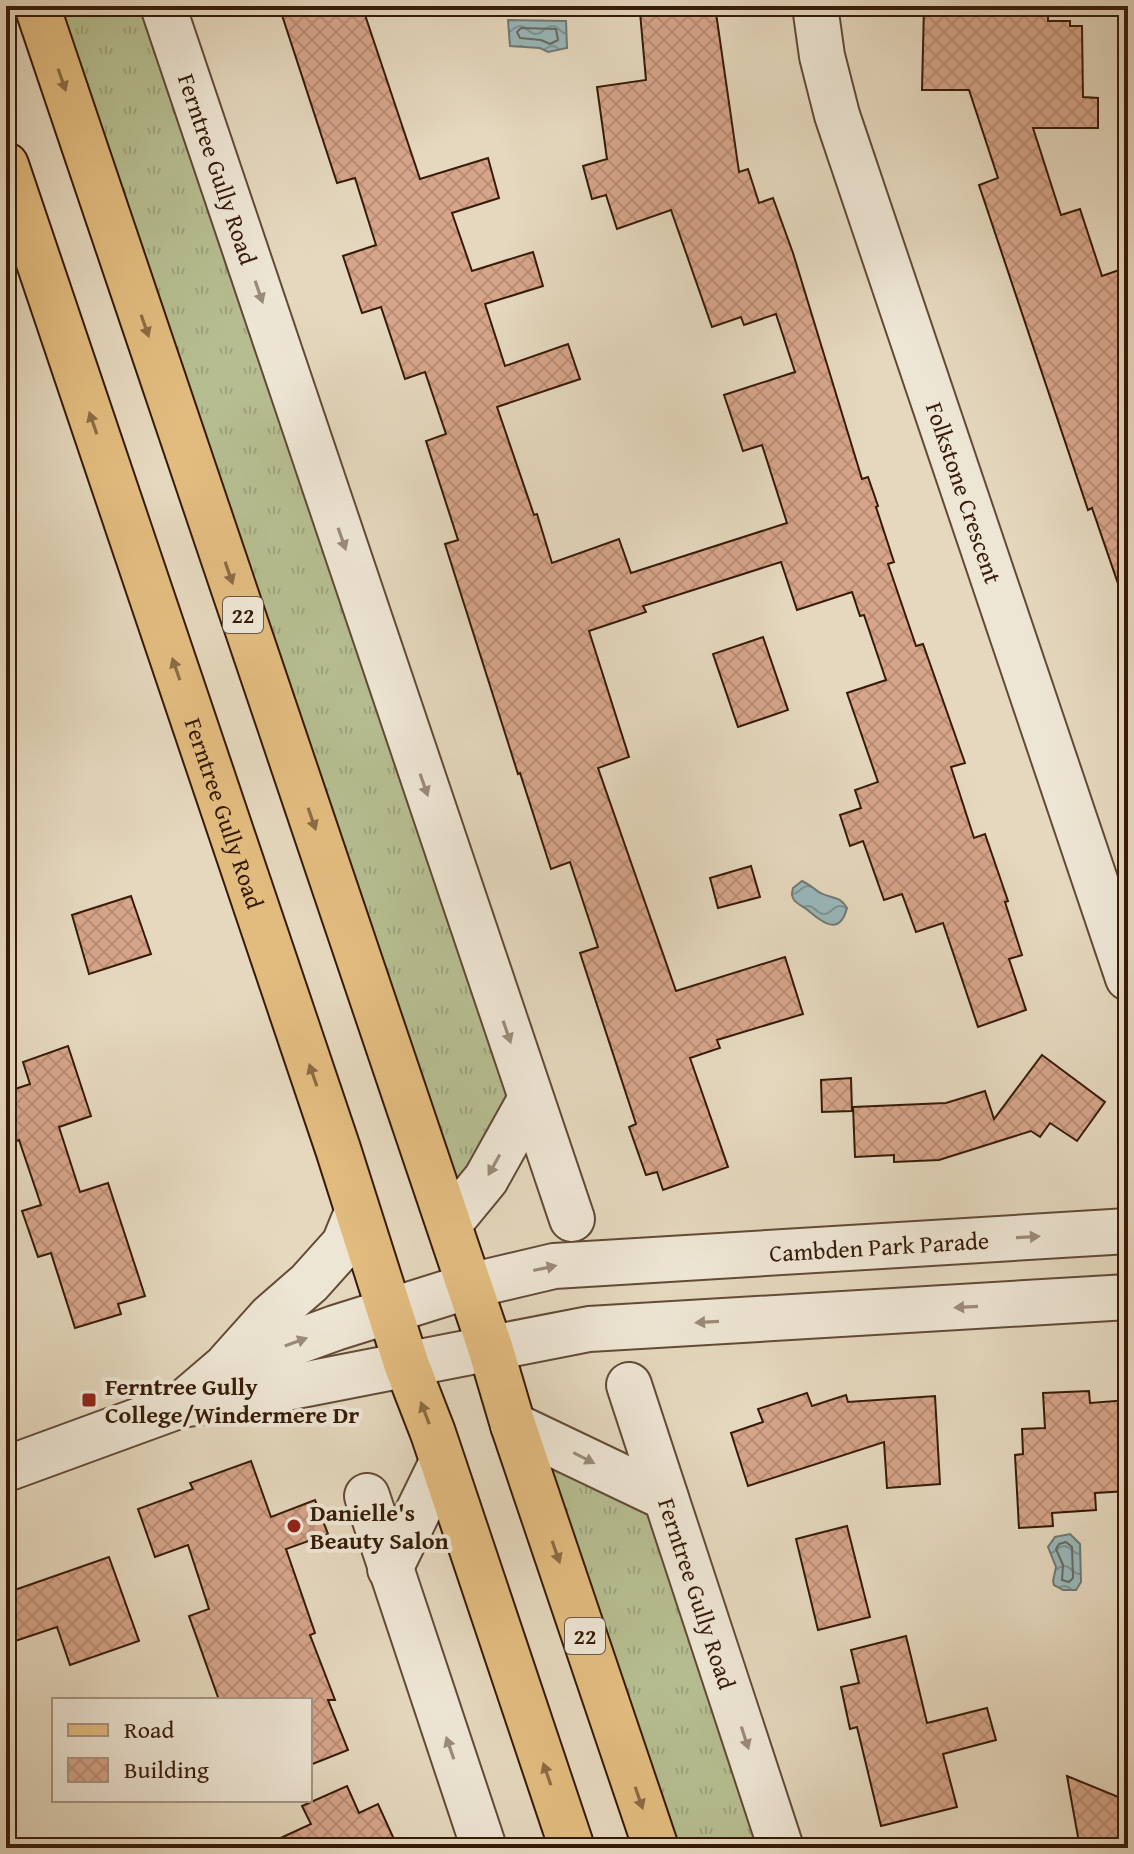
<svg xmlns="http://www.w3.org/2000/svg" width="1134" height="1854" font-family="'Gentium Book Plus',serif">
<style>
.grass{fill:url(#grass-tufts);stroke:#766c4c;stroke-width:2}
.water{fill:url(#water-waves);stroke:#727973;stroke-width:2}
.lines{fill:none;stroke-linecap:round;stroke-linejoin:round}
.shore{stroke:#686a62;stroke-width:2}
.building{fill:url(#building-cross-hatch);stroke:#371b08;stroke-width:2}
.minor-casing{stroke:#624a36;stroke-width:48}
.major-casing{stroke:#371b08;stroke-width:48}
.minor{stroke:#eee6d5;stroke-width:44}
.major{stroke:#e2bc7f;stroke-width:44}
.oneway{fill:#8c6c44}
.oneway2{fill:#9c8b79}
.poi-dot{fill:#8f2418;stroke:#eee6d5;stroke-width:3}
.labels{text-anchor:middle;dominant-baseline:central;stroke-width:8;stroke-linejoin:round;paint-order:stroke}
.shield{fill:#eee6d5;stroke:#6e5846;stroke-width:2}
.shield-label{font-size:22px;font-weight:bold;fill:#371b08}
.street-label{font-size:24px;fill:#371b08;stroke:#eee6d5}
.poi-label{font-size:24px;font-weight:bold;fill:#371b08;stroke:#eee6d5;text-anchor:start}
</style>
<defs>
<pattern id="grass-tufts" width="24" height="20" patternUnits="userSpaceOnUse" patternTransform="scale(2)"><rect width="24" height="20" fill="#b6be91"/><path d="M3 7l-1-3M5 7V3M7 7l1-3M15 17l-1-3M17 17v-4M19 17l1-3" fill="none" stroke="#9da37c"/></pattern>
<pattern id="water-waves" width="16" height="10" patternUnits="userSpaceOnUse" patternTransform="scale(2)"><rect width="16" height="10" fill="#99b8bb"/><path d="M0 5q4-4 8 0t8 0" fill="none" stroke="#7e9596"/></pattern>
<pattern id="building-cross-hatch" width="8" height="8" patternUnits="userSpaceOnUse" patternTransform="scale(2)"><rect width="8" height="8" fill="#d7a58a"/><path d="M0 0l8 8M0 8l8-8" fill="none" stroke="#b98d76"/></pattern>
</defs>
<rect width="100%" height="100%" fill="#e5d8be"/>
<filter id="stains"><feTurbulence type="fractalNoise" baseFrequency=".0025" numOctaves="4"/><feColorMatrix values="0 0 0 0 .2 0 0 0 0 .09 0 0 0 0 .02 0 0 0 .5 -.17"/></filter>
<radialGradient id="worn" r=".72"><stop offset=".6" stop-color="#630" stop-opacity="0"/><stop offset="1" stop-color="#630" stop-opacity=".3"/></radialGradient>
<g class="grass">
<polygon points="37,6 163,6 530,1100 449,1224"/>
<polygon points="513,1425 666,1498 781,1848 656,1848"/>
</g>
<g class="water">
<polygon points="508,20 566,21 567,48 548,52 540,48 510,46"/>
<path d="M802 881C809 884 813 888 819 892 830 899 840 895 847 908 840 935 824 924 810 912 805 907 798 905 794 900 791 895 792 893 793 888Z"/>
<polygon points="1070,1534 1080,1544 1081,1582 1076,1590 1063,1590 1054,1585 1053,1581 1056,1567 1048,1547 1055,1537"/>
</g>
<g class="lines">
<g class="shore">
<polygon points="521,28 556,29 558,40 550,44 541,40 520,38 517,32"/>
<polygon points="1066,1542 1072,1547 1073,1578 1069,1582 1062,1580 1063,1565 1056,1549 1059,1544"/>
</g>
</g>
<g class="building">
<polygon points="298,6 362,6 420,179 488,158 499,198 452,213 472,271 533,252 543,286 485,304 505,366 568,344 580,379 497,407 534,515 537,514 552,563 619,539 631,573 787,523 762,445 743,451 724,395 795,372 776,314 744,325 741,317 712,327 671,210 617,229 606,195 592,199 583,166 607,159 597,87 646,80 640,12 673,9 673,6 715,6 739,172 748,169 759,203 773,198 793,253 862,479 868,477 878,506 876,507 894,562 888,564 916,646 923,644 965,763 951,767 974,838 985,834 1008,901 1005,902 1022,955 1009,959 1026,1010 978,1027 943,923 916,932 902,894 884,900 863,841 850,846 840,815 861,808 855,790 878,782 847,693 886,680 864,615 860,616 852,592 797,610 781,562 643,606 646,612 589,631 629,757 598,768 676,991 785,957 803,1014 717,1040 720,1048 690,1058 728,1167 663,1190 657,1172 646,1175 629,1127 636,1124 580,953 598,947 570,862 551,869 520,773 518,774 445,544 458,540 426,441 446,434 425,372 405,379 381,307 362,313 343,256 376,245 355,178 337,183 281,12"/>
<polygon points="924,6 1048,7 1048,21 1070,21 1070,26 1082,26 1083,97 1098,98 1098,128 1033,128 1061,215 1080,209 1102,276 1128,267 1128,597 1123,598 1092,508 1088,510 979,185 998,178 969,90 922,90"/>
<polygon points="763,637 788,710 738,727 713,654"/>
<polygon points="751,866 760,897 718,908 710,878"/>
<polygon points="131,896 151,954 89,974 72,915"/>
<polygon points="68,1046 91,1116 59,1127 80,1192 108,1183 145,1296 118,1304 121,1314 75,1328 51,1253 38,1257 22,1211 41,1205 19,1140 6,1145 6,1092 30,1084 23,1062"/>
<polygon points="1042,1055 1105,1102 1077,1141 1050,1123 1040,1137 1031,1131 939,1160 894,1162 894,1155 855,1157 853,1107 946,1103 985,1091 994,1119"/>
<polygon points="851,1078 852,1111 822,1112 821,1080"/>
<polygon points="1089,1391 1090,1403 1128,1400 1128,1491 1095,1493 1096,1510 1052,1513 1053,1526 1019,1528 1015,1455 1023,1454 1022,1429 1045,1428 1043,1393"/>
<polygon points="807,1393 812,1406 846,1395 848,1402 935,1396 940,1484 887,1488 884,1442 748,1486 731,1433 763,1422 758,1409"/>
<polygon points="251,1461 271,1517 315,1500 328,1534 286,1549 315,1633 310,1635 335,1700 328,1700 348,1750 310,1765 310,1700 219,1700 189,1616 209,1609 188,1545 155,1557 138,1509 193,1489 190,1483"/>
<polygon points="847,1526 870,1617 818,1630 796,1539"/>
<polygon points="109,1557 139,1641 70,1665 57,1627 6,1644 6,1593"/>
<polygon points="906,1636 927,1723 987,1708 996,1740 943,1754 957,1807 881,1826 857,1727 850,1729 841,1687 859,1683 851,1650"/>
<polygon points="1067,1776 1128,1801 1128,1848 1080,1848"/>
<polygon points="347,1786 359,1813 378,1804 398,1848 259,1848 311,1824 302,1806"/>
</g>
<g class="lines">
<g class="minor-casing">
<g id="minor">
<path id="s1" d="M163 6 572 1219"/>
<path id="s2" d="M815 6 822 56 837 115 1128 978"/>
<polyline points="449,1224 486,1179 530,1100"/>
<polyline points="228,1364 271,1316 309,1283 344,1244 357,1212"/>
<polyline points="629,1385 666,1498"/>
<path id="s3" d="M181 1405 223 1369 335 1328 469 1286 554 1266 1128 1231"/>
<path id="s4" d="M513 1425 666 1498 781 1848"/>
<polyline points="6,1469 181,1405 266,1392 589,1329 1128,1297"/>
<polyline points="367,1496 484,1848"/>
<polyline points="390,1569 442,1462"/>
</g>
</g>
<g class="major-casing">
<g id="major">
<polyline points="37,6 490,1347 513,1425 656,1848"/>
<path id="s5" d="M6 165 338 1149 407 1366 433 1433 572 1848"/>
</g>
</g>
<use href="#minor" class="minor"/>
<use href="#major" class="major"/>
</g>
<defs><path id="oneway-solid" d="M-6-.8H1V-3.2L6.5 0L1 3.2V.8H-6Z" transform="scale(2)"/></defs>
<g class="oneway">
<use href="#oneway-solid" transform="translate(62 80) rotate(71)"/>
<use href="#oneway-solid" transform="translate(145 326) rotate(71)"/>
<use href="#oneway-solid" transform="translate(93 423) rotate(-109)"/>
<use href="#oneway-solid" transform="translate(229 573) rotate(71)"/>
<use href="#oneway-solid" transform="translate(176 669) rotate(-109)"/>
<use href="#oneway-solid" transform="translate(312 819) rotate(71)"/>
<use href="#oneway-solid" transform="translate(313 1075) rotate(-109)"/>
<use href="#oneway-solid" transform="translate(425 1413) rotate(-111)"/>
<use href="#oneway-solid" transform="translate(556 1552) rotate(71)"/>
<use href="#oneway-solid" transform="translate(547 1774) rotate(-109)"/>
<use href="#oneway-solid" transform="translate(639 1798) rotate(71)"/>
</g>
<g class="oneway2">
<use href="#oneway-solid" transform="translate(259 292) rotate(71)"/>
<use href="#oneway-solid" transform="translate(342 539) rotate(71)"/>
<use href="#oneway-solid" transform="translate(424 785) rotate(71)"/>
<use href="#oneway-solid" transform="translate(507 1032) rotate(71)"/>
<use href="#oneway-solid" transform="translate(494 1165) rotate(119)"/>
<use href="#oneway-solid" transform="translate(1028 1237) rotate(-3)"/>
<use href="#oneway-solid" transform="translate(545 1268) rotate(-12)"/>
<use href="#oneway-solid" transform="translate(966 1307) rotate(177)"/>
<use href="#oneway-solid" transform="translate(707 1322) rotate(177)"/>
<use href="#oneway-solid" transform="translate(296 1342) rotate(-20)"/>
<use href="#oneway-solid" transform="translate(584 1458) rotate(27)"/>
<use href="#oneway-solid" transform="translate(745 1738) rotate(72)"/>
<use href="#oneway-solid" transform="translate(450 1748) rotate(-109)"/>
</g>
<g class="poi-dot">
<rect x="81" y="1392" width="16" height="16" rx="4"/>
<circle cx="294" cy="1526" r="8"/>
</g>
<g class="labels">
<g class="shield">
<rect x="223" y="597" width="40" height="36" rx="6"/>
<rect x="565" y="1618" width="40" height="36" rx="6"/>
</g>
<g class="shield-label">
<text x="243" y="615">22</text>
<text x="585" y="1636">22</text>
</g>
<g class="street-label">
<text stroke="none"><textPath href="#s1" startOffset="172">Ferntree Gully Road</textPath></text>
<text stroke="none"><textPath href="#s2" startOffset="510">Folkstone Crescent</textPath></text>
<text stroke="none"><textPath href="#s5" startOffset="684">Ferntree Gully Road</textPath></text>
<text stroke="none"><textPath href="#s3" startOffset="728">Cambden Park Parade</textPath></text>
<text stroke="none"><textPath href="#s4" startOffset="270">Ferntree Gully Road</textPath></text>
</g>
<g class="poi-label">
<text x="105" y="1386">Ferntree Gully<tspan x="105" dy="28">College/Windermere Dr</tspan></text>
<text x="310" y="1512">Danielle's<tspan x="310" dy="28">Beauty Salon</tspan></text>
</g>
</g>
<rect width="1134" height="1854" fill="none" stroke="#e5d8be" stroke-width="32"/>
<rect x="8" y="8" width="1118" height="1838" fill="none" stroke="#371b08" stroke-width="4"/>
<rect x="16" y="16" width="1102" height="1822" fill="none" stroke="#371b08" stroke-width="2"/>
<rect x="52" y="1698" width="260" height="104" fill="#eee6d5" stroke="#a59583" stroke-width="2"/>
<rect x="68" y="1724" width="40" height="12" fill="#e2bc7f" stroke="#a59583" stroke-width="2"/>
<text x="124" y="1738" font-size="24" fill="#371b08">Road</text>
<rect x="68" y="1758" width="40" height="24" fill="url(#building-cross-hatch)" stroke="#a59583" stroke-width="2"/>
<text x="124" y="1778" font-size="24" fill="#371b08">Building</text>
<rect width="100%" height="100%" filter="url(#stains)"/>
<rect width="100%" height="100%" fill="url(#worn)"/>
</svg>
